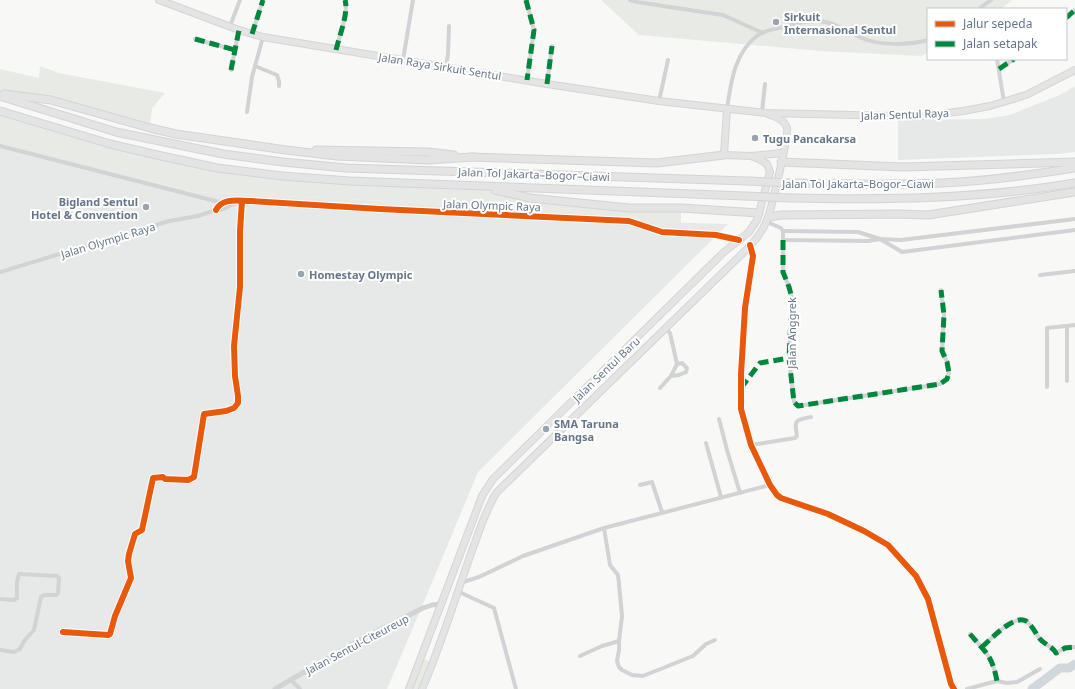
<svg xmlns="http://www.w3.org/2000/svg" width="1075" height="689" font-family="'Noto Sans',sans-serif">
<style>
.built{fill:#e7e8e8}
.green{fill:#e8ebe5}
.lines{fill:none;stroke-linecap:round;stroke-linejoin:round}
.river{stroke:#d1d8dc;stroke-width:9}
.primary-casing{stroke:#d4d5d6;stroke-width:8}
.motorway-casing{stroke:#d3d4d6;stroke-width:9}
.minor{stroke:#d2d3d4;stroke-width:4}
.tertiary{stroke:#d2d3d4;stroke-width:5}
.primary{stroke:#e4e4e5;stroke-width:6}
.motorway{stroke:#e4e4e5;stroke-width:7}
.motorway-bridge-casing{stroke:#d3d4d6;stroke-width:9;stroke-linecap:butt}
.motorway-bridge{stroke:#e4e4e5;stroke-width:7}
.quiet{stroke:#00873e;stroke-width:5;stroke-dasharray:10 5;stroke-linecap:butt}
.cycleway-casing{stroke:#fff;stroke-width:8}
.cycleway{stroke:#e8590c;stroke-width:6}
.poi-dot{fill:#99a4b0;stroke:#fff;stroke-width:1.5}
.labels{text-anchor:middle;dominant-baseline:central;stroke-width:4;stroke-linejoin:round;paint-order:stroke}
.poi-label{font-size:11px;font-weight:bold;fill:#667689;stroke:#fff;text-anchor:start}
.street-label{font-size:11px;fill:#667689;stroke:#fff}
</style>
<rect width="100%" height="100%" fill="#f8f8f7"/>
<g class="built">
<polygon points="1075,86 1075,152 1058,154 898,160 898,120 985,119 1010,115 1062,94"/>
<polygon points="0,140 194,192 406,202 653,222 728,224 478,472 431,585 387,689 0,689"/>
</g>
<g class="green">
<polygon points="601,0 1012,0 1001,9 928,9 928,53 921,56 820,51 639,35"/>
<polygon points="40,66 59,73 165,93 152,108 150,128 51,100 0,94 0,69 39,78"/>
<polygon points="0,111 157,155 282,176 477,186 530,198 681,208 681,223 653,222 406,202 194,192 0,140"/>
<polygon points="420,657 433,663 423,689 409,689"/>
</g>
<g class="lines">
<polyline class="river" points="1032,689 1060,668 1069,668 1075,664"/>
<g class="primary-casing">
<g id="primary">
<polyline points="159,0 239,30 263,37 547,84 659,101 766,113 898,116 924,116 963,111 990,106 1026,95 1075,70"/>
<polyline points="727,109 724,155 751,156 783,153"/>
<polyline points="409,689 482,496 493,479 724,252 749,232 757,220 759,213 770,172 767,164 759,159 751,156"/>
<path d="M422 689C442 643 456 595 473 548 480 529 486 509 497 492L746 250C754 242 763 231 767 220 771 211 789 135 787 128 784 119 775 117 768 114"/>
</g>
</g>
<g class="motorway-casing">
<g id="motorway">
<polyline points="4,94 51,100 150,128 176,134 286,150 337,156 428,160 473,157"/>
<polyline points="0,96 116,132 223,154 283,162 346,168 748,181"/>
<polyline points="0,111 110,144 157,155 217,168 282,176 350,181 745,196"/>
<polyline points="316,150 428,152 454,155"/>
<polyline points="470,157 657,163 724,155"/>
<polyline points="781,162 903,167 1075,162"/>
<path d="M792 183C842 184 892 185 942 183 986 181 1031 175 1075 168"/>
<polyline points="495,190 530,198 629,208 681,208 759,213"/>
<path d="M791 198C887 200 980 199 1075 183"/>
<polyline points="769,217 782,215 899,214 928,215 1075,192"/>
</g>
</g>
<g class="minor">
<polyline points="526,0 534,30 527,80"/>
<polyline points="630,0 637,2 723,15 763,33"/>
<polyline points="979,9 991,0"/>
<polyline points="1066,18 1075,10"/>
<polyline points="230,26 240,0"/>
<polyline points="252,34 263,0"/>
<polyline points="195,39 235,50"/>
<path d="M336 50C339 37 349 12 345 0"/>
<polyline points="997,59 1004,102"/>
<polyline points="403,60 413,0"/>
<polyline points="255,66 277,75 279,81 279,86"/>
<polyline points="446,67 448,54 449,26"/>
<polyline points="999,69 1014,59"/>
<polyline points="231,70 239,30"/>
<polyline points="547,84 552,46"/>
<polyline points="659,101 668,60"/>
<path d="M727 109C731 82 734 53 758 35 765 30 776 29 784 27 798 23 811 19 826 22 838 25 850 33 862 38 879 46 911 45 928 40"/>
<polyline points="247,112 252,77 263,37"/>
<polyline points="762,112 765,84"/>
<polyline points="0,146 223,203"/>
<path d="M216 210C223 197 239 201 251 201L380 209 629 221 662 232 716 235 739 240"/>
<polyline points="767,222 781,228 783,231 783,272 789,287 792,298 789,358 794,402 798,406 940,384 947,379 949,373 947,362 942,351 944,315 941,290"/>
<polyline points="783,231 858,232 880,239 902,252 1075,230"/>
<polyline points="783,240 868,241 880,239 901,240 1075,219"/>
<polyline points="750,245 753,256 745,308 741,374 741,409 751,445 770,485 777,495 781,498 828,514 864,531 888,545 916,576 928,599 951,684 954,689"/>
<polyline points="0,272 169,221 198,216 216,210 221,210 238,202"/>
<polyline points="1040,275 1075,271"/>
<polyline points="671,376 679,375 686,372 687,368 682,363 677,364"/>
<polyline points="1067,381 1067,326"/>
<polyline points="1047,387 1047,328 1075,325"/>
<polyline points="660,388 671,376 677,364 670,333 664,328"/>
<polyline points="719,419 727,450 740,493"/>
<polyline points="706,443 721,497"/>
<path d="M751 445 795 438 797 436C794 420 795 420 811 417"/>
<polyline points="640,485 652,482 662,512"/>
<polyline points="604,528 610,565 618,575 619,584 622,616 619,641 619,650 617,661 619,667 622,670 632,675 643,676 693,656 706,644 715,640"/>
<polyline points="460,583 479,577 523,556 604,528 770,485"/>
<polyline points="457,591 494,608 516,689"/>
<polyline points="0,599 14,600 17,598 17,582 19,574 57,576 59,578 58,593 56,595 44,595 41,597 34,630 24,641 20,649 14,652 0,650"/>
<polyline points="63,632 108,635 110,634 115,616 131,578 128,561 129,554 135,534 142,530 153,478 163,477 165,479 188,480 194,477 204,414 226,411 234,408 238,403 238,396 235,376 234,346 240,287 240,231 242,201"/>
<path d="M970 634C986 653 992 655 997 681"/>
<path d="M982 647C991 639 1014 614 1026 621 1032 625 1036 634 1040 639 1045 645 1052 646 1056 653L1065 648 1075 647"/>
<polyline points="580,656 602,646 619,641"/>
<polyline points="291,680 300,689"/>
<polyline points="967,689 997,681 1007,683 1017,682 1040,669"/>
</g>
<polyline class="tertiary" points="275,689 358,641 423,608 432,605 441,604"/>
<use href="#primary" class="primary"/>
<use href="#motorway" class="motorway"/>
<g class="motorway-bridge-casing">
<g id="motorway-bridge">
<polyline points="748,181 792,183"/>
<polyline points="745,196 791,198"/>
</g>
</g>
<use href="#motorway-bridge" class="motorway-bridge"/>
<g class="quiet">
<polyline points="526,0 534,30 527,80"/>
<polyline points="1066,18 1075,10"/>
<polyline points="252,34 263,0"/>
<polyline points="195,39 235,50"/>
<path d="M336 50C339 37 349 12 345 0"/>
<polyline points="999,69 1014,59"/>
<polyline points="231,70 239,30"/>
<polyline points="547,84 552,46"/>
<polyline points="783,240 783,272 789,287 792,298 789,358 794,402 798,406 940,384 947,379 949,373 947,362 942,351 944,315 941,290"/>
<polyline points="741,388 760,363 789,358"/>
<path d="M970 634C986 653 992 655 997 681"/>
<path d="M982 647C991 639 1014 614 1026 621 1032 625 1036 634 1040 639 1045 645 1052 646 1056 653L1065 648 1075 647"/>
</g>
<g class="cycleway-casing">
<g id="cycleway">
<path d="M216 210C223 197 239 201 251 201L380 209 629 221 662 232 716 235 739 240"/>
<polyline points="750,245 753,256 745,308 741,374 741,409 751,445 770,485 777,495 781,498 828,514 864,531 888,545 916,576 928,599 951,684 954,689"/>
<polyline points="63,632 108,635 110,634 115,616 131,578 128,561 129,554 135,534 142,530 153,478 163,477 165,479 188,480 194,477 204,414 226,411 234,408 238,403 238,396 235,376 234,346 240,287 240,231 242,201"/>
</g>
</g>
<use href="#cycleway" class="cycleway"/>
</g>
<g class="poi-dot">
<circle cx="776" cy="22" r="4"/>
<circle cx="755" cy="138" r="4"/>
<circle cx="146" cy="207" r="4"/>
<circle cx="301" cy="274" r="4"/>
<circle cx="546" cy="429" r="4"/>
</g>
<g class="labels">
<g class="poi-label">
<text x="784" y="16">Sirkuit<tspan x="784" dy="13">Internasional Sentul</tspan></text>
<text x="763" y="138">Tugu Pancakarsa</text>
<text x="138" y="201" text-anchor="end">Bigland Sentul<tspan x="138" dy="13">Hotel &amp; Convention</tspan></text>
<text x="309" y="274">Homestay Olympic</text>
<text x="554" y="423">SMA Taruna<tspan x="554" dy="13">Bangsa</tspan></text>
</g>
<g class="street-label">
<text transform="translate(440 66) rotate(9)">Jalan Raya Sirkuit Sentul</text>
<text transform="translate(905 114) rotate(-2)">Jalan Sentul Raya</text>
<text transform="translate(534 174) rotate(2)">Jalan Tol Jakarta–Bogor–Ciawi</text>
<text x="858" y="183">Jalan Tol Jakarta–Bogor–Ciawi</text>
<text transform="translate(492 205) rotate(2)">Jalan Olympic Raya</text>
<text transform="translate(108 240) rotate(-17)">Jalan Olympic Raya</text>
<text transform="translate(791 333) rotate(-90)">Jalan Anggrek</text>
<text transform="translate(606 369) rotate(-44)">Jalan Sentul Baru</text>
<text transform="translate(357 644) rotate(-28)">Jalan Sentul-Citeureup</text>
</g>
</g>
<rect x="927" y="8" width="140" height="52" fill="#ffffff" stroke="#c2c8d0"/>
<rect x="935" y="21" width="20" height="6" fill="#e8590c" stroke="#c2c8d0"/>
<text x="963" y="28" font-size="12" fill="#667689">Jalur sepeda</text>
<rect x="935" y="41" width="20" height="6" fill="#00873e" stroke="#c2c8d0"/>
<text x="963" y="48" font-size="12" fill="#667689">Jalan setapak</text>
</svg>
